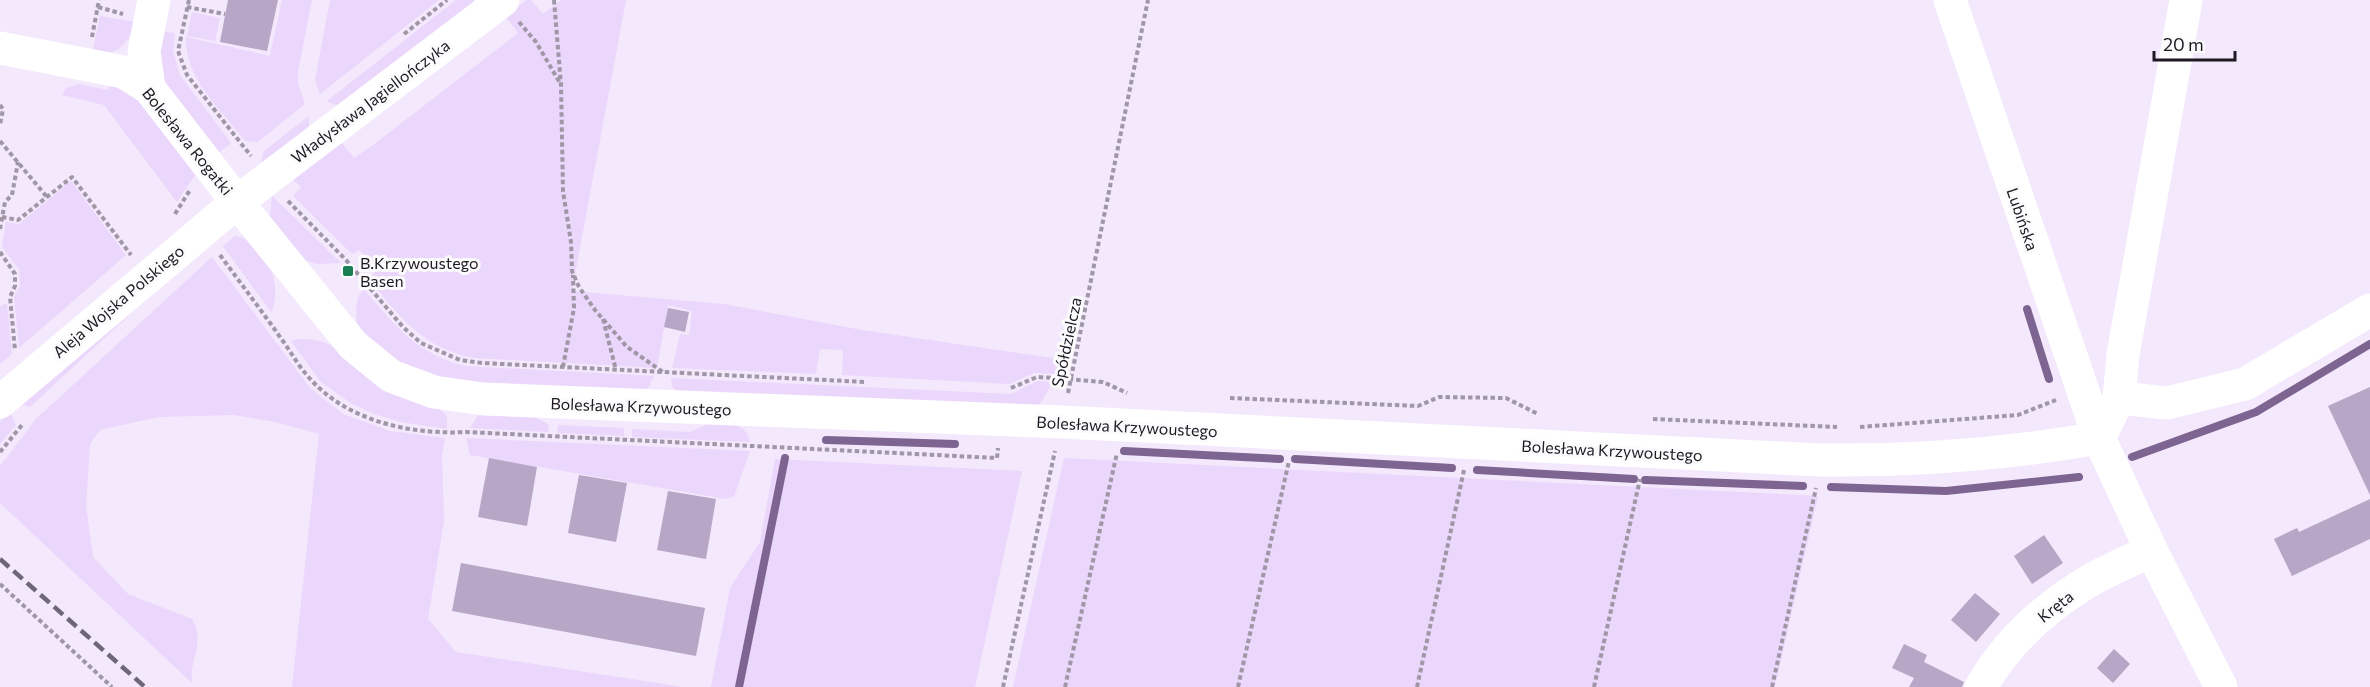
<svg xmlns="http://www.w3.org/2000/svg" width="2370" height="687" font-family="Commissioner,sans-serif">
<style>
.green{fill:#ebd6fc}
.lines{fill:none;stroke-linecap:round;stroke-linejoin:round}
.stream{stroke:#7e6491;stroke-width:8}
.building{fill:#b7a6c5}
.path{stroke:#9f96a6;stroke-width:4;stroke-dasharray:4.5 3;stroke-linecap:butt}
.minor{stroke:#fff;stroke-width:33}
.major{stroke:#fff;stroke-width:33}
.rail{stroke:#6e6775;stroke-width:4.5;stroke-dasharray:12 6;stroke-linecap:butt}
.poi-dot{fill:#1b7d54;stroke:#fafbfa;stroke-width:2}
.labels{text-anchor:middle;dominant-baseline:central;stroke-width:6;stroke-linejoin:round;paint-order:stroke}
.street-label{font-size:16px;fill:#1e1823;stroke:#fafbfa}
.poi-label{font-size:16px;fill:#1e1823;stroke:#fafbfa;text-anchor:start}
</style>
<rect width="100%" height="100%" fill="#f3e8fc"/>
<g class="green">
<path d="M282 0H312L298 71V84L305 104 258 142 245 141C222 111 184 78 186 37L270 56Z"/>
<polygon points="330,0 439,0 320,94 315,80"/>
<polygon points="456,0 474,0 471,8 346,106 336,105 327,101"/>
<path d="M527 0H531L543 14 561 0H626L572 291 724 304 862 330 1059 359 1055 374 1034 373 1010 384 842 375 843 350 820 349 816 374 672 368 680 334 689 335 692 311 668 305 657 368 474 358C422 348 401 317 369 280L377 269 359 250 352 254 293 196 301 187 291 178 341 142 354 158 373 145 518 33 505 16Z"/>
<polygon points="192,12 220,18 215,41 187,36"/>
<path d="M100 16 135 22C128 45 117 56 92 54Z"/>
<polygon points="160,31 175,33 173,51 180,75 231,143 216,155 166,90 156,50"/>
<polygon points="79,84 108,90 110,84 135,97 197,172 177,202 104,105 62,95 66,88"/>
<polygon points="309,116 309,130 264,166 261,161 264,151"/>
<polygon points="71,181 126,255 19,348 14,297 20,286 19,269 2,247 6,222 19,224"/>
<polygon points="272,196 341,263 317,264 304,260 274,228 270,215"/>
<path d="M235 236C266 241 284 286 271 312L223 246Z"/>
<path d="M212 257 310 388 343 414 390 431 445 438 442 455 444 521 428 619 456 652 683 687H292L319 434 275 422 234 415 159 417 100 430 90 444 86 506 93 557 128 594 192 619C206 643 189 658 192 683L0 503V466L36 419Z"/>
<path d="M364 289C394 325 416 353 464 366L654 376 649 387 642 391 451 383 378 353 357 325 356 309 358 297Z"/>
<polygon points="153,293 30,407 17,403"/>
<polygon points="7,303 12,354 0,364 0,306"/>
<path d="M297 339C312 339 327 340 338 351L437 407 447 416V429L400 422 374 414 352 404 320 381 291 341Z"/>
<polygon points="671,378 1011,394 1038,381 1053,382 1040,404 1031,409 675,391 672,386"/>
<polygon points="10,411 16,425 0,444 0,422"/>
<polygon points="482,412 534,416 549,425 548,432 470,428 477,417"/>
<path d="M711 423C727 424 747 422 750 442L632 437V429L689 432Z"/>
<polygon points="558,425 624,428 624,436 557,433"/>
<polygon points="466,438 750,451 736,491 734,496 726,499 470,455"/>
<polygon points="1064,458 1818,496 1775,687 1013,687"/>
<polygon points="775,459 1022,471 975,687 711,687 730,588 760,542"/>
</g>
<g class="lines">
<g class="stream">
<polyline points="2027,309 2049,379"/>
<polyline points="826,440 955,444"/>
<polyline points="1124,451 1280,459"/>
<polyline points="2132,457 2256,412 2370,344"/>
<polyline points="1295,459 1452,468"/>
<polyline points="1477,470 1634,479"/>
<polyline points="1645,480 1803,486"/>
<polyline points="1831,487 1946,491 2079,477"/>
<polyline points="739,687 785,458"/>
</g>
</g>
<g class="building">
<polygon points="228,0 278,0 267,51 220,42"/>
<polygon points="668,308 689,312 685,332 664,327"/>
<polygon points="2370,387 2370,495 2328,406"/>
<polygon points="489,458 537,467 527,526 478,517"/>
<polygon points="579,475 627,483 616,542 568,533"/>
<polygon points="668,491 716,499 706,559 657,550"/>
<polygon points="2370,499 2370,539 2292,576 2274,539 2297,528 2299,532"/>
<polygon points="2044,535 2063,563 2032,584 2014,556"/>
<polygon points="461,563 705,608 696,656 452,611"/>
<polygon points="1975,593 2000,614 1976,642 1951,620"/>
<polygon points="1904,644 1927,655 1924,662 1964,682 1962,687 1909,687 1914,678 1892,668"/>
<polygon points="2114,649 2130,664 2113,683 2097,668"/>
</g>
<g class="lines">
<g class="path">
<polyline points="189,0 178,51 187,75 251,156"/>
<polyline points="554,0 561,85 563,191 571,242 572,271 579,287 595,310 627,347 663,372"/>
<polyline points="98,7 123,14"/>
<polyline points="187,7 225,14"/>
<polyline points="519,22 536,42 560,83"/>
<polyline points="404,34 447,0"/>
<polyline points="92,37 99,0"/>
<polyline points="0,105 3,109 0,125"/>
<polyline points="0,141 47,197"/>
<polyline points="288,201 346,260 403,327 421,343 460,360 482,363 865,382"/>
<polyline points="175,214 190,190"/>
<polyline points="2,217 18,220 72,177 131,255"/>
<polyline points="0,229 5,202 12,195 18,162"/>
<polyline points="0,252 15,274 15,286 10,297 15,350"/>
<path d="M220 255C242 285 264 314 285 344 292 354 298 365 306 374 344 421 410 435 467 432L997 458 998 448"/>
<polyline points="603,319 616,370"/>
<polyline points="563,367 574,308 573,275"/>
<polyline points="1011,388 1037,377 1053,378 1103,382 1127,393"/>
<polyline points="1068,393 1148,0"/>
<polyline points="1230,398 1418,406 1439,397 1506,398 1538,414"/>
<polyline points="1653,419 1837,427"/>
<polyline points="1860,427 2018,415 2056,400"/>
<polyline points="0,452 22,425"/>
<polyline points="0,584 112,687"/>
<polyline points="1003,687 1055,451"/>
<polyline points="1065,687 1117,453"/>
<polyline points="1238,687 1289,461"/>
<polyline points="1417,687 1464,470"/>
<polyline points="1594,687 1640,479"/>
<polyline points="1772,687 1816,488"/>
</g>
<g class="minor">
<path d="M0 48 124 72 149 88 237 202 353 345 391 376 434 392 483 399 1062 422 1820 460C1913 461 2007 454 2099 438L2119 398 2167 403 2245 384 2370 310"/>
<polyline points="149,88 144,52 154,0"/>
<polyline points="2119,398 2123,355 2186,0"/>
<polyline points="0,402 237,202 503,0"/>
<path d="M1981 687C2006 643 2046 607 2089 581 2108 570 2131 561 2151 550"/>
</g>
<polyline class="major" points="1950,0 2099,438 2151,550 2221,687"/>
<polyline class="rail" points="0,559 145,687"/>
</g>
<rect class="poi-dot" x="342" y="265" width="12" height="12" rx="3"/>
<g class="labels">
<g class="street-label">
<text transform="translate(370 101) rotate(-37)">Władysława Jagiellończyka</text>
<text transform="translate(188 141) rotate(51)">Bolesława Rogatki</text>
<text transform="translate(2023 219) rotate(71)">Lubińska</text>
<text transform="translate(118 301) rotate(-40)">Aleja Wojska Polskiego</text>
<text transform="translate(1066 342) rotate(-78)">Spółdzielcza</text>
<text transform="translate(641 406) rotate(2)">Bolesława Krzywoustego</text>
<text transform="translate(1127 426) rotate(3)">Bolesława Krzywoustego</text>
<text transform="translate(1612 450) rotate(3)">Bolesława Krzywoustego</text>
<text transform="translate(2055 606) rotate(-38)">Kręta</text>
</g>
<g class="poi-label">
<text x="360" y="262">B.Krzywoustego<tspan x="360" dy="18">Basen</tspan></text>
</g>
</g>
<path d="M2154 51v9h81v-9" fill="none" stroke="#1e1823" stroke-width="3"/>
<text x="2163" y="51" font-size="18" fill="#1e1823" stroke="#fafbfa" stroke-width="4.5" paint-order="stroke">20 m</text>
</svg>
